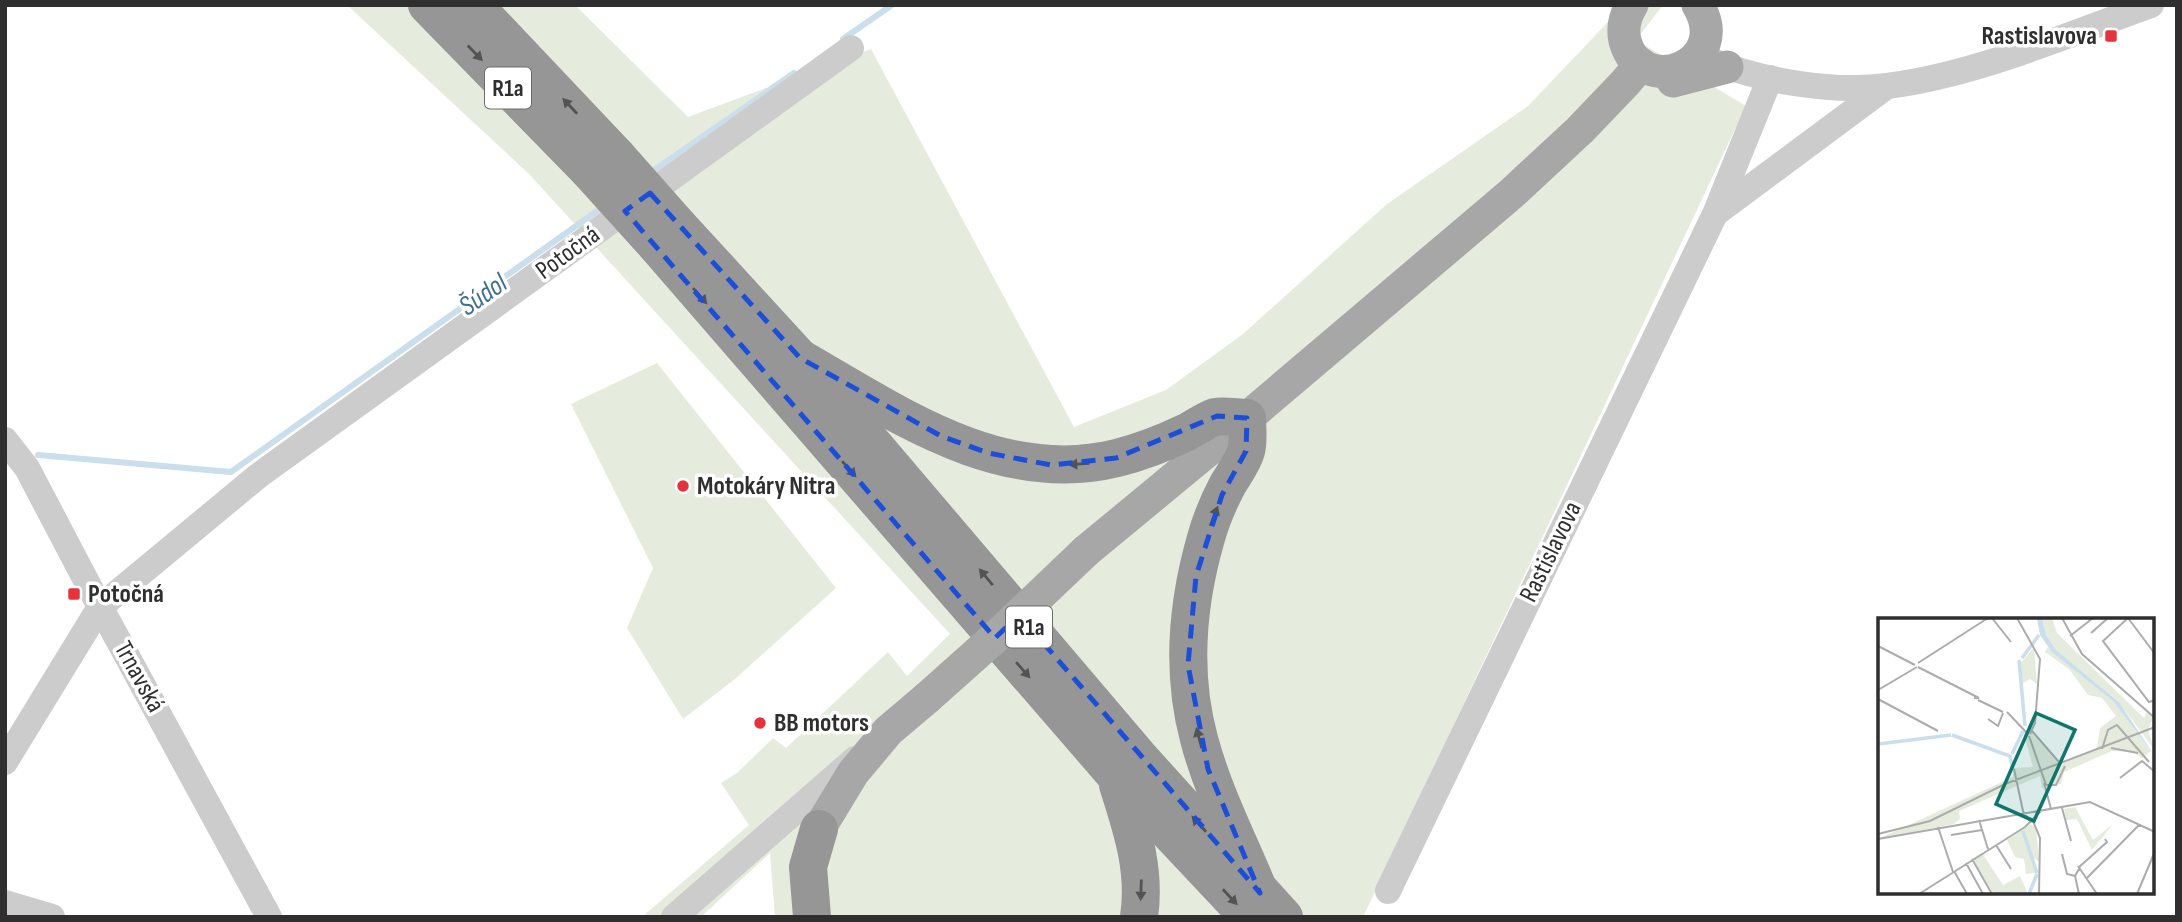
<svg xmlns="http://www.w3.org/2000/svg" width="2182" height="922" font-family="'Sofia Sans Condensed',sans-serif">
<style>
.green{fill:#e5ecdd}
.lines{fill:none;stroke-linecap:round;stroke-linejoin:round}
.stream{stroke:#cadeec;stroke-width:6}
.minor{stroke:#ccc;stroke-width:26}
.major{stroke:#a7a7a7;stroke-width:33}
.highway{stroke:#969696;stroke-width:38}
.major-bridge{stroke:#a7a7a7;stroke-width:33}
.highway-bridge{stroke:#969696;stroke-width:38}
.oneway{fill:#535353}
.marked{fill:none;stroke:#1d4ed8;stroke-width:5;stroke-dasharray:14 9;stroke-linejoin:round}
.poi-dot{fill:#e4333c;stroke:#fff;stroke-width:2.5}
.labels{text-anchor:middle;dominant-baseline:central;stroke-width:7;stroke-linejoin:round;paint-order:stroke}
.shield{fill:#fff;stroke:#6d6d6d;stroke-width:2}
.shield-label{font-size:24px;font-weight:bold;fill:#2f2f2f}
.poi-label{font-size:26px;font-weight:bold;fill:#2f2f2f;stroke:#fff;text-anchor:start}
.street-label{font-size:26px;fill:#2f2f2f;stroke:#fff}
.water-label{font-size:28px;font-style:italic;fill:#3d6f91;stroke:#fff}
.inset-river{fill:none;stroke:#cadeec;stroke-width:3.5}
.inset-road{fill:none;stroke:#acacac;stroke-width:2}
.view{fill:#0f766e;fill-opacity:0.15;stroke:#0f766e;stroke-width:3.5}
.inset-edge{fill:none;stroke:#2f2f2f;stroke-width:3.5}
</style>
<rect width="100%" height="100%" fill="#fff"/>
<g class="green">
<polygon points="347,5 575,5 688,117 871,49 1074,427 1166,390 1243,334 1387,204 1528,106 1607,23 1618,5 1663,5 1636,40 1746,106 1363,917 775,917 770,853 701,917 642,917 749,825 721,783 737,773 773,738 786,748 888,652 907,676 950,634 529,174"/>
<polygon points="657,363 836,588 735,679 683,719 627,628 653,568 571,404"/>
</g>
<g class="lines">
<g class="stream">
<polyline points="843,39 892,5"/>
<polyline points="650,173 794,73"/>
<polyline points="38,455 231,472 604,206"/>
</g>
<g class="minor">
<path d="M1710 60C1761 81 1832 93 1887 86 1975 75 2067 35 2151 5"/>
<polyline points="1716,213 1887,86"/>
<polyline points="5,440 27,468 91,590 269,917"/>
<polyline points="5,762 100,607 258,476 851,48"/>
<polyline points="1388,891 1715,214 1770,78"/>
<polyline points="5,903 52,917"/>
<polyline points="674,917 855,759"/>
</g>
<g class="major">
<path d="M1632 5C1625 16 1622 28 1625 41 1641 100 1734 65 1698 5"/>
<polyline points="1673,81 1727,67"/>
<polyline points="1086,551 1247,418 1511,194 1580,130 1625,83 1641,64"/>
<polyline points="819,829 853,773 888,731 927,698"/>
</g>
<g class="highway">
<polyline points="427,5 589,171"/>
<polyline points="474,5 617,156"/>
<polyline points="678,225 800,358 1141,759 1284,917"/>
<polyline points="656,245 1116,776 1242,910"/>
<path d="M800 358C896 413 1000 487 1117 458 1141 452 1164 443 1187 432 1196 427 1206 420 1215 417 1224 415 1238 418 1247 418 1247 428 1249 441 1246 451 1243 462 1234 474 1228 484 1219 501 1211 520 1206 538 1187 604 1181 672 1199 739 1213 792 1239 842 1260 893"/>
<path d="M1118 785C1132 829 1146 870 1139 917"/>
<polyline points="812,917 808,867 819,829"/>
</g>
<polyline class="major-bridge" points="927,698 1001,632 1086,551"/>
<g class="highway-bridge">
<polyline points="617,156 678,225"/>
<polyline points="589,171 656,245"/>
</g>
</g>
<defs><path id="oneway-solid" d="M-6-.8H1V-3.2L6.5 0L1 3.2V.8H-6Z" transform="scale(1.75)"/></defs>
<g class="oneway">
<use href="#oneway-solid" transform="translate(475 53) rotate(46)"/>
<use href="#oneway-solid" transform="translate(570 106) rotate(-133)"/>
<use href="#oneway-solid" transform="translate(700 296) rotate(49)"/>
<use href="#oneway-solid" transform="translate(1079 464) rotate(176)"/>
<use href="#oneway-solid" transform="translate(849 469) rotate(49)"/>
<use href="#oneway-solid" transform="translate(1214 516) rotate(-69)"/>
<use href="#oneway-solid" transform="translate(986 577) rotate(-130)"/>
<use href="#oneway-solid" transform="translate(1023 670) rotate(49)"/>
<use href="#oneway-solid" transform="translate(1199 738) rotate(-105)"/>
<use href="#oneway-solid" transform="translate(1199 824) rotate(-132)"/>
<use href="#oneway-solid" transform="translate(1141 890) rotate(92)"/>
<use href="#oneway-solid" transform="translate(1230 897) rotate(47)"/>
</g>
<path class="marked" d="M650 193 800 358 941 436 988 453 1051 465 1116 458 1217 416 1247 418 1246 451 1222 495 1196 576 1188 665 1208 769 1260 893 1019 615 995 638 625 211Z"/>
<g class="poi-dot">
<rect x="2104" y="29" width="14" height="14" rx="3.5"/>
<circle cx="683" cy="486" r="7"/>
<rect x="67" y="587" width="14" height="14" rx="3.5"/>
<circle cx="760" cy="723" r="7"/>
</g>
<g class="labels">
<g class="shield">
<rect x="485" y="67.5" width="46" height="41" rx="5"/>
<rect x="1006" y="606.5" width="46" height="41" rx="5"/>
</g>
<g class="shield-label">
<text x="508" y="88">R1a</text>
<text x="1029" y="627">R1a</text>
</g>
<g class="poi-label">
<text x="2097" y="36" text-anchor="end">Rastislavova</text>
<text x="697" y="486">Motokáry Nitra</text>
<text x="88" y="594">Potočná</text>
<text x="774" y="723">BB motors</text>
</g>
<g class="street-label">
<text transform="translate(568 253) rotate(-36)">Potočná</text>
<text transform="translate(1551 552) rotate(-64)">Rastislavova</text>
<text transform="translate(139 677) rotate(61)">Trnavská</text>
</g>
<g class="water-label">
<text transform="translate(483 295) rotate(-35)">Šúdol</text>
</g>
</g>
<g transform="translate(1878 618)">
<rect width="276" height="276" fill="#fff"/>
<path d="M164 0H174L179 15 266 100 269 94 276 98 270 112 276 131 239 82 178 32 168 17ZM156 29 159 66 152 61 145 65 142 46ZM170 29 235 83 273 133 264 140 256 134 234 133 186 154 183 166 164 170 162 158 81 193 82 201 76 206 0 221 135 159 136 150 155 149 145 113 155 115 182 146 219 130 222 110 238 98 224 80 210 77 191 51 167 34ZM197 189 215 222 235 206 214 232 199 201 188 202 186 191ZM153 206 158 210 161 243 155 240 157 255 148 256 146 241 137 239 129 222ZM104 235 125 267 142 258 150 276H116L94 241Z" fill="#e5ecdd"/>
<path d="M159 0H164L168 17 178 32 241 84 276 137 235 83 174 34 162 17Z" fill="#cadeec"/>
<path class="inset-river" d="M144 40 161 17M141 42 147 108M74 117 132 138 135 152M0 126 73 117M134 136 145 113M145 213 159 255M151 276 159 256"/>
<path class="inset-road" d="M114 0 133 24M139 0 162 41 157 105 152 116M184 0 204 36 277 100M250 0 225 23 271 84 277 82M250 0 277 36M217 12 213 15 230 0M192 18 215 0M0 28 37 47M40 45 110 0M40 49 101 80H96M0 72 39 49M0 81 60 113M100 82 125 94M129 94 149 115M110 101 120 108 125 95M154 113 181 144M151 118 168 167M233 130 260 135M224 131 230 112 239 107 271 144M136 151 145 193 153 205M242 160 264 143 277 154M166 165 173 191M168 167H178L187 148M184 190 193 223M101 202 110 231M155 203 162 220 161 276M60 209 75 254M0 216 52 203 127 166 277 109M73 217 104 212M0 221 212 184 277 214M118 227 133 251M184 236 189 256 197 258M94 241 114 276M88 245 105 276M200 248 219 276M200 250 229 224 227 221M201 251 197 258 201 276M76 253 89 276M208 261 261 207M41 276 147 209 164 192M259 276 277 233"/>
<path class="view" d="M158 95 197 112 156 203 118 186Z"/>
<rect width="276" height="276" class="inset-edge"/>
</g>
<rect width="2182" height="922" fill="none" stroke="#2f2f2f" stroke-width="14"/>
</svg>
